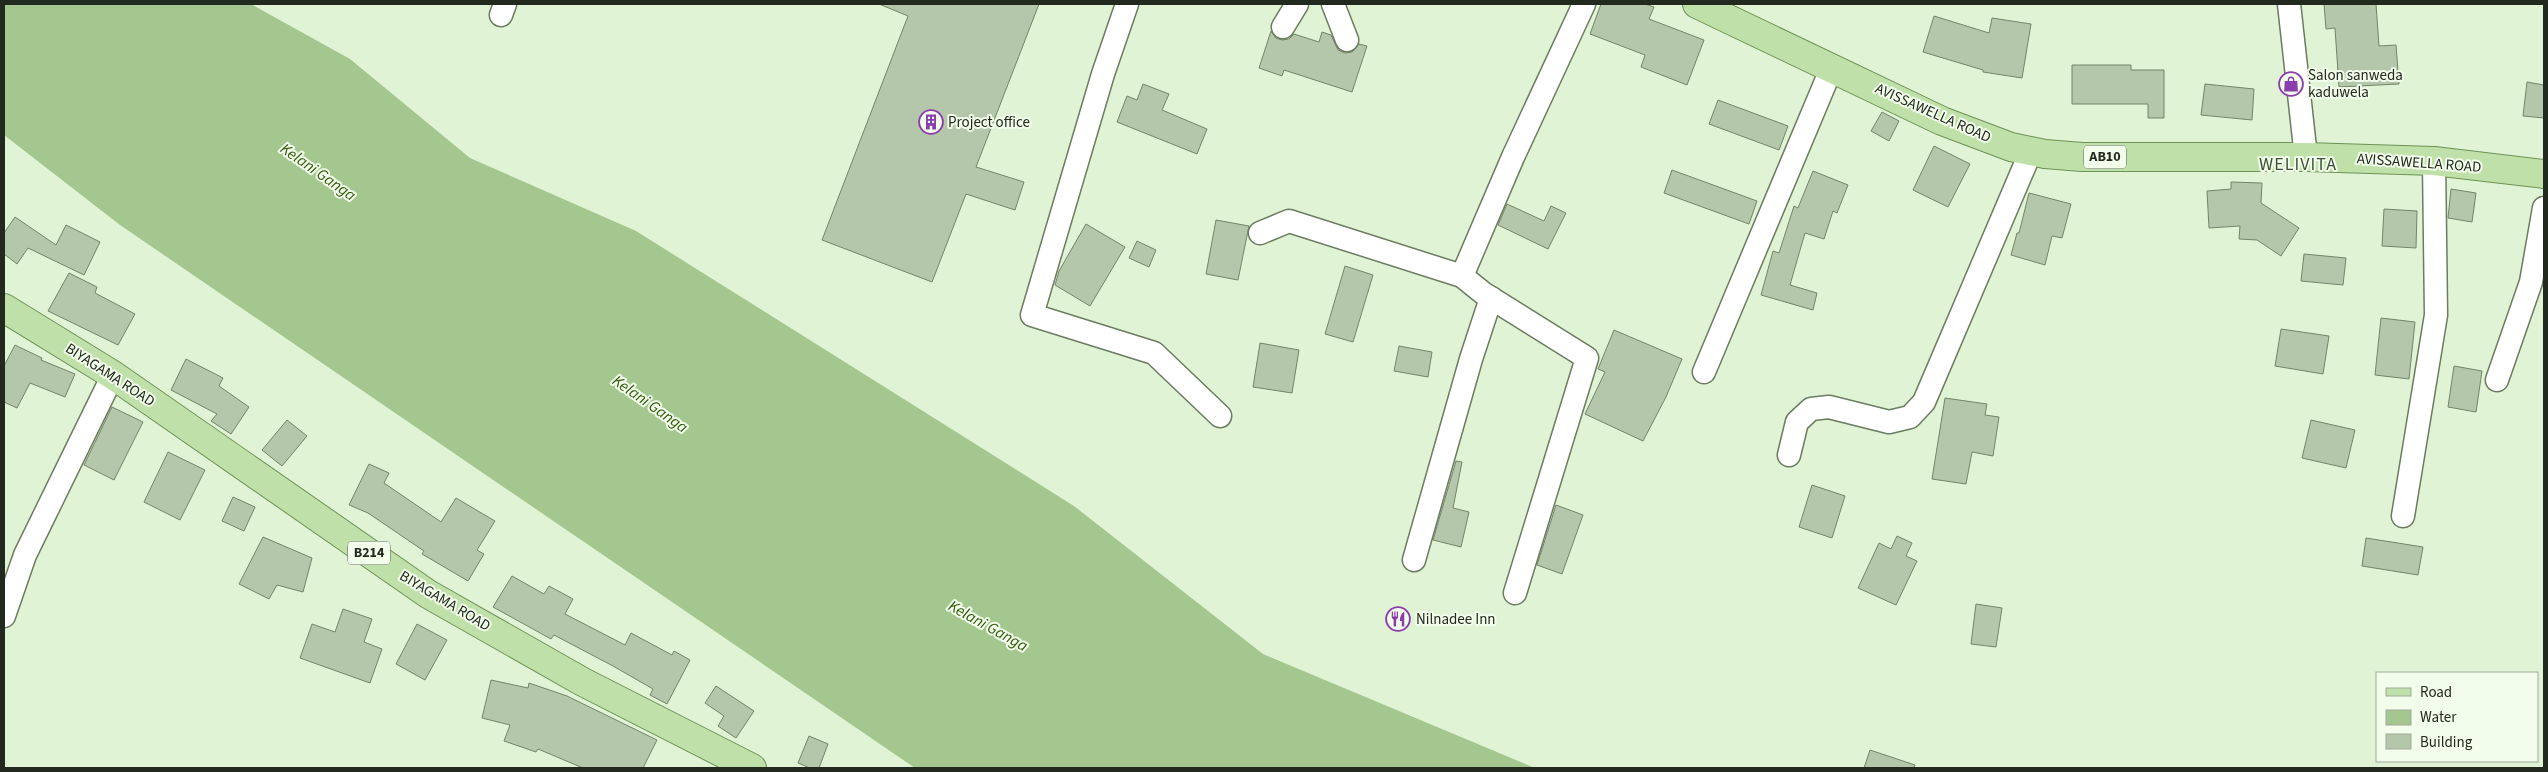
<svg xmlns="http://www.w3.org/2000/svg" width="2548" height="772" font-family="'Source Sans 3',sans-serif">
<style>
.water{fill:#a4c68f}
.building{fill:#b5c7aa;stroke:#738468}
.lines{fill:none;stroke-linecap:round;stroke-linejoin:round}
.minor-casing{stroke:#6b7c61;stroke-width:25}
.major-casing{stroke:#6d9255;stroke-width:30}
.minor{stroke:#fff;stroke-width:22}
.major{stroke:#c0e0aa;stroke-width:28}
.labels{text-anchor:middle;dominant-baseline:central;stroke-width:4;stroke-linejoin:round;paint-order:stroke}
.shield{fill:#f2feeb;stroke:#60695c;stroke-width:1}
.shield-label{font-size:14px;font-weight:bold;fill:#22291e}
.poi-label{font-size:15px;fill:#22291e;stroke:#f2feeb;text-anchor:start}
.street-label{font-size:15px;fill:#22291e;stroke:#f2feeb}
.water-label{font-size:16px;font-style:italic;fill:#325a0a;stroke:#f2feeb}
.quarter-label{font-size:18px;letter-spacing:1px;fill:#3f4f35;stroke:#f2feeb}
</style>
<rect width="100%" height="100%" fill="#e0f4d5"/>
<polygon class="water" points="4,4 251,4 350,59 470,158 636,231 1074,506 1263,654 1535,768 915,768 120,225 4,135"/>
<g class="building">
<polygon points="879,4 1039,4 976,167 1024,182 1015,210 966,194 932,282 822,240 908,16"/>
<polygon points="1601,4 1645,4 1654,7 1649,19 1704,40 1687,85 1641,67 1645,55 1590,34"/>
<polygon points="2324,4 2376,4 2379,46 2396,45 2399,84 2339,87 2335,28 2326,29"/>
<polygon points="1934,16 1989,33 1992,18 2031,24 2022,78 1983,72 1983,70 1923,52"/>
<polygon points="1271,31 1276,38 1282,40 1289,39 1294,34 1319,42 1322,32 1331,35 1338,50 1345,53 1352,52 1359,44 1367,46 1352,92 1284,70 1282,76 1259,68"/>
<polygon points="2072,65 2131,65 2131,70 2164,70 2164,118 2148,118 2148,104 2072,104"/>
<polygon points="2527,82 2544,85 2544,118 2523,116"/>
<polygon points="1143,84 1169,94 1162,110 1207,129 1197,154 1117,122 1127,96 1137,100"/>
<polygon points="2205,84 2254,89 2252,120 2201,115"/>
<polygon points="1718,100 1788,126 1779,150 1709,124"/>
<polygon points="1882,112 1899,121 1889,141 1871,131"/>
<polygon points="1934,146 1970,164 1948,207 1913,190"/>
<polygon points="1672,170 1757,201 1749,224 1664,193"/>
<polygon points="1813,171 1848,185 1837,213 1833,211 1824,239 1805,233 1790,285 1817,293 1813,310 1761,295 1773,251 1779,253 1794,206 1798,208"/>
<polygon points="2231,182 2262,183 2261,203 2299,228 2281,256 2257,240 2239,239 2240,226 2209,228 2207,191 2231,189"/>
<polygon points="2451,189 2476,193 2472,222 2448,218"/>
<polygon points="2029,193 2071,204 2062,238 2052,236 2045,265 2011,255 2017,233 2019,233"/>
<polygon points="1507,204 1544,221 1551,206 1566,213 1548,249 1498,225"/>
<polygon points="2384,209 2417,211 2416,248 2382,246"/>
<polygon points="15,217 56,245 66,225 100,242 84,275 28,248 17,264 4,254 4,233"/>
<polygon points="1216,220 1249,226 1238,280 1206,274"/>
<polygon points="1086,224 1125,247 1090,306 1055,285 1059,271"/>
<polygon points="1137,241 1156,250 1149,267 1129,258"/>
<polygon points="2304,254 2346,258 2343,285 2301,281"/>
<polygon points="1345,266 1373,275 1353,342 1325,334"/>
<polygon points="69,273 97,287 95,293 135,314 118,345 48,311"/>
<polygon points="2381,318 2415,322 2409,379 2375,375"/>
<polygon points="2281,329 2329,336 2323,374 2275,366"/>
<polygon points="1614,330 1682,359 1666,397 1643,441 1585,414 1605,372 1598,369"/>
<polygon points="1260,343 1299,350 1292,393 1253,387"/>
<polygon points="15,345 42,358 41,360 75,374 65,397 30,383 17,408 4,402 4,366"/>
<polygon points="1399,346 1432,352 1428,377 1394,371"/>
<polygon points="186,359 223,378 219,386 249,407 231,434 211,421 217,414 171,390"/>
<polygon points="2454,366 2482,371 2476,412 2448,407"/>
<polygon points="1945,398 1987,404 1985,415 1999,417 1993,456 1972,452 1966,484 1932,479"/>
<polygon points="112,407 143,422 114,480 84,465"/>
<polygon points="287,420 307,436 282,466 262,450"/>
<polygon points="2311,420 2355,430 2346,468 2302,458"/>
<polygon points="168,452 205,470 180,520 144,502"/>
<polygon points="1456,461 1462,462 1453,508 1469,512 1461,547 1433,540"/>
<polygon points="369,464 389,473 384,483 441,522 456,498 495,521 477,550 484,554 468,581 422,554 424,551 368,513 349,505"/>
<polygon points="1812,485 1845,496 1832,538 1799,527"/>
<polygon points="233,497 255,507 244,531 222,521"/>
<polygon points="1556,505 1583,515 1562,574 1537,565"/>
<polygon points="1897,536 1912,543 1906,556 1917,561 1896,605 1858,588 1879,543 1891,549"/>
<polygon points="263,537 312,558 303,592 277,585 269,599 239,584"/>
<polygon points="2366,538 2423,547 2418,575 2362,566"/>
<polygon points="512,576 544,594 549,586 573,599 565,614 625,645 631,633 672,655 674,651 690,660 667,704 650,695 653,689 613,666 554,635 551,639 493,607"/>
<polygon points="1976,604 2002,608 1996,647 1971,644"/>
<polygon points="343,609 372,619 364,642 382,649 370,683 300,658 312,624 335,632"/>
<polygon points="417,624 447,640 425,680 396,664"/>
<polygon points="491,680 528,688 529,683 567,696 657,740 643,768 583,768 538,749 536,752 504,741 510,725 482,718"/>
<polygon points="716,686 754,711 736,738 718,726 724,716 705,703"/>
<polygon points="809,736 828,744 819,768 810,768 798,763"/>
<polygon points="1870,750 1915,765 1914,768 1864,768"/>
</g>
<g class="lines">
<g class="minor-casing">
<g id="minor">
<polyline points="1127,4 1103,74 1032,315 1154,353 1220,416"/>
<polyline points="1333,4 1347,40"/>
<polyline points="2289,4 2306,157"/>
<polyline points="501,15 505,4"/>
<polyline points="1283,27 1297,4"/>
<polyline points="1260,233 1289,221 1462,276 1483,293 1587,358 1515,593"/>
<polyline points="1462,276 1513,157 1584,4"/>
<polyline points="1704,372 1832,67"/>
<polyline points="2497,380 2531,282 2544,208"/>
<polyline points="1789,455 1797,422 1811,409 1829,407 1889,422 1910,417 1924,402 2031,151"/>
<polyline points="2403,516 2436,315 2434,161"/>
<polyline points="1414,560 1471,359 1491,298"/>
<polyline points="4,616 25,555 113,375"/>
</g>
</g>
<g class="major-casing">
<g id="major">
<polyline points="1697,4 1942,121 2011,147 2045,154 2082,157 2306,157 2434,161 2544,174"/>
<polyline points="4,308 113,375 428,594 583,682 752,768"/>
</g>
</g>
<use href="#minor" class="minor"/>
<use href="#major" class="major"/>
</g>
<defs>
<g id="shop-ring" transform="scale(1.25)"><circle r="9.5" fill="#f2feeb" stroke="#8b3dad" stroke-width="1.5"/><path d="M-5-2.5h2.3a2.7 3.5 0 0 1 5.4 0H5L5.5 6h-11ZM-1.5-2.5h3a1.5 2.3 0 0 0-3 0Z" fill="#8b3dad"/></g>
<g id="building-ring" transform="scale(1.25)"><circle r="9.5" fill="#f2feeb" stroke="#8b3dad" stroke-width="1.5"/><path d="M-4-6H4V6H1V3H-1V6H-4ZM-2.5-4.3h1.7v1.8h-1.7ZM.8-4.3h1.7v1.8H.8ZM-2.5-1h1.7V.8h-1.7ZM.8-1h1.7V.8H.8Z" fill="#8b3dad"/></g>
<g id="restaurant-ring" transform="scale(1.25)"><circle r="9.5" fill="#f2feeb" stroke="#8b3dad" stroke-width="1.5"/><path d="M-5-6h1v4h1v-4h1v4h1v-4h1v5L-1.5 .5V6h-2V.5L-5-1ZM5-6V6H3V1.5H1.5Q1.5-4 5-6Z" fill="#8b3dad"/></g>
</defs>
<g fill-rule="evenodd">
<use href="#shop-ring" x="2291" y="84"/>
<use href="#building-ring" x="931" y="122"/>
<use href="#restaurant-ring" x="1398" y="619"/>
</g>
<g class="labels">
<g class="shield">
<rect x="2084" y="145.5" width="42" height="23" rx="4"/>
<rect x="348" y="541.5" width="42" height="23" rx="4"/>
</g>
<g class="shield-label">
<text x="2105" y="157">AB10</text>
<text x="369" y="553">B214</text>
</g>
<g class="poi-label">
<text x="2308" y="75">Salon sanweda<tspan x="2308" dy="17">kaduwela</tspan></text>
<text x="948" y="122">Project office</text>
<text x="1416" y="619">Nilnadee Inn</text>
</g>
<g class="street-label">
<text transform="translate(1933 113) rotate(24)">AVISSAWELLA ROAD</text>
<text transform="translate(2419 163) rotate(4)">AVISSAWELLA ROAD</text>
<text transform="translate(110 375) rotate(33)">BIYAGAMA ROAD</text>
<text transform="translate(445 601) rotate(31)">BIYAGAMA ROAD</text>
</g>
<g class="water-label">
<text transform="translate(318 172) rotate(35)">Kelani Ganga</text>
<text transform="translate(650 404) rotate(35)">Kelani Ganga</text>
<text transform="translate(988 626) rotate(29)">Kelani Ganga</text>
</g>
<g class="quarter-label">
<text x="2298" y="164">WELIVITA</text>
</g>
</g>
<rect width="2548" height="772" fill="none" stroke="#22291e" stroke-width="10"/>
<rect x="2376" y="672" width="162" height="90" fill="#f2feeb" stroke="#9fa999"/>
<rect x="2386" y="688" width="25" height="8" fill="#c0e0aa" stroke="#9fa999"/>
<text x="2420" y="697" font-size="15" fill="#22291e">Road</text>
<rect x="2386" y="710" width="25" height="15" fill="#a4c68f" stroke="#9fa999"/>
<text x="2420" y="722" font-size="15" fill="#22291e">Water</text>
<rect x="2386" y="734" width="25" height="15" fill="#b5c7aa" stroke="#9fa999"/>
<text x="2420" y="747" font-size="15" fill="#22291e">Building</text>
</svg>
